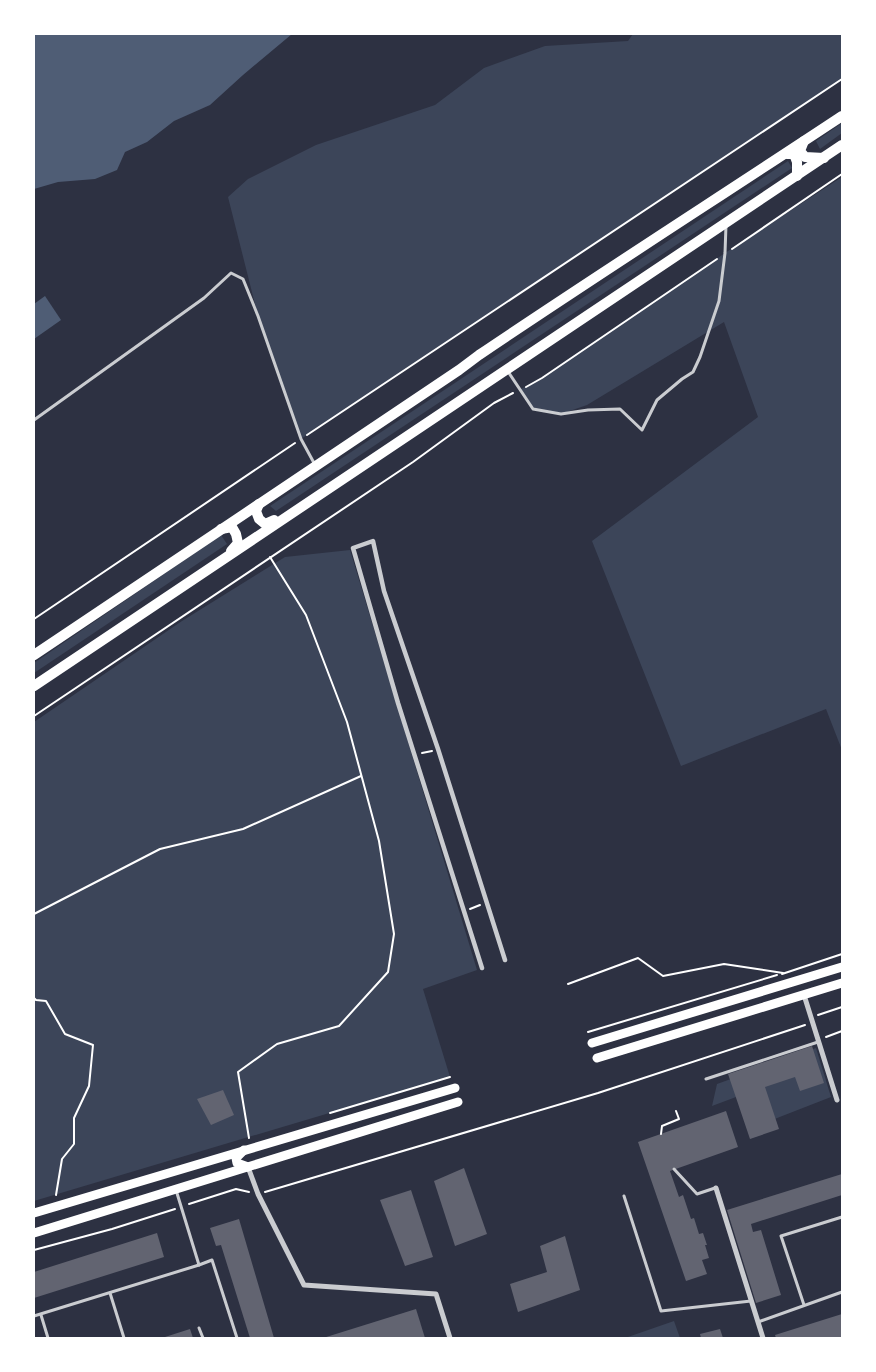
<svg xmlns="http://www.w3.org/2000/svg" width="876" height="1372" font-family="'PT Sans Narrow',sans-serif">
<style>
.green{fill:#3c4559}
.water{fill:#4f5d75}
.building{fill:#626471}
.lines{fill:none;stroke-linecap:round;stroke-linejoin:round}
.path{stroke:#fff;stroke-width:2}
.service{stroke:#caccd0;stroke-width:3}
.pedestrian{stroke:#caccd0;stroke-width:4.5}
.minor{stroke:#caccd0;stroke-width:5}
.secondary{stroke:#fff;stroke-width:9}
.primary{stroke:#fff;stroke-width:10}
</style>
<rect width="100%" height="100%" fill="#2d3142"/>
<g class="green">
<polygon points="633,34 842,34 842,80 301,439 258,316 228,197 248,179 316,145 435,105 484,68 545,46 628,41"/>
<polygon points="842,123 842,133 820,149 816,141"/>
<polygon points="788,161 792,168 276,511 270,506"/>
<polygon points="842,177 842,750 826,709 681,766 592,541 758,417 724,322 587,405 561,414 533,409 521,389 542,378 725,253"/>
<polygon points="221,535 227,544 34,673 34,663"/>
<polygon points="350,550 477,970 423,989 450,1077 34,1201 34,722 182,621 285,557"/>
<polygon points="816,1048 831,1097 772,1120 760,1088 712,1106 717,1084"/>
<polygon points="674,1321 680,1338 625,1338"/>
</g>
<g class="water">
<polygon points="34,34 292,34 243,75 210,105 174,121 147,142 125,152 117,170 95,179 58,182 34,189"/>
<polygon points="45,296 61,320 34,339 34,304"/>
</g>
<g class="building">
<polygon points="812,1046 824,1083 800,1091 795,1077 765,1087 779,1129 750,1139 728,1074"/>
<polygon points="223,1090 234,1115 211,1125 197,1099"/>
<polygon points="726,1111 738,1147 670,1171 679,1197 683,1195 691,1219 694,1218 699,1234 703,1233 707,1245 705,1245 709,1258 702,1260 707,1274 686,1281 638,1142"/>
<polygon points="464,1168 487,1234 455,1246 434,1181"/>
<polygon points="842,1174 842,1195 751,1224 753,1232 761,1230 781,1295 756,1303 727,1210"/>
<polygon points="411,1190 433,1257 405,1266 380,1200"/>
<polygon points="239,1219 274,1338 250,1338 221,1245 216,1246 210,1228"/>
<polygon points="157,1233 164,1257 34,1298 34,1272"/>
<polygon points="565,1236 580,1290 518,1312 510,1284 547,1272 540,1246"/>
<polygon points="416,1309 425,1338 323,1338"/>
<polygon points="842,1314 842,1337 837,1338 776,1338 775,1335"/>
<polygon points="190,1329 193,1338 166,1338 165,1337"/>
<polygon points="720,1329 723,1338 701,1338 700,1334"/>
</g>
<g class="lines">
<g class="path">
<polyline points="732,249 842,174"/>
<polyline points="526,387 542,378 717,259"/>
<polyline points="307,435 842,79"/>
<polyline points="34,619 295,443"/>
<polyline points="34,716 413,462 494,403 513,393"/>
<polyline points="422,753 432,751"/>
<polyline points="470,909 480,905"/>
<polyline points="34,914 160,849 243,829 361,776"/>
<polyline points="782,974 842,954"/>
<polyline points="568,984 638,958 663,976 724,964 783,973"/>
<polyline points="34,998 36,1000 46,1001 65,1034 93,1045 89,1086 74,1118 74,1144 62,1159 56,1195"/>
<polyline points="818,1015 842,1007"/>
<polyline points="588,1032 777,975"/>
<polyline points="826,1037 842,1031"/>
<polyline points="330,1113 450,1077"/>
<polyline points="661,1134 662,1126 679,1119 676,1111"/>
<polyline points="249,1138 238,1072 277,1044 339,1026 388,972 394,934 379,841 347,722 306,615 270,557"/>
<polyline points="265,1192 598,1093 805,1025"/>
<polyline points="189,1204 236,1189 249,1192"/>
<polyline points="34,1250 112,1229 175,1209"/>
</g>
<g class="service">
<polyline points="507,370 533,409 561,414 588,410 620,409 642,430 657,400 682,379 693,372 700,357 719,301 725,253 726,225"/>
<polyline points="34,420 204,298 231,273 243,279 258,316 301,439 314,463"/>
<polyline points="706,1079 818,1042"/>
<polyline points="674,1169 697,1194 715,1188"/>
<polyline points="176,1190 199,1265 212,1260 237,1338"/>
<polyline points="624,1196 661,1311 751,1301"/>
<polyline points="110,1293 124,1338"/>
<polyline points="804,1305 781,1236 842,1217"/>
<polyline points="41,1315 48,1338"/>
<polyline points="34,1316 199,1265"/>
<polyline points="758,1322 842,1292"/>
<polyline points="199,1328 203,1338"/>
</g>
<polyline class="pedestrian" points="482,968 398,703 353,548 373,541 384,591 438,749 505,960"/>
<g class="minor">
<polyline points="804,995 837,1100"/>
<polyline points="248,1167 258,1194 304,1285 436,1294 450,1338"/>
<polyline points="716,1188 763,1338"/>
</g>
<g class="secondary">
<polyline points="592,1043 842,967"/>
<polyline points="597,1058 842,983"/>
<polyline points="244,1150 236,1158 237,1163 248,1167"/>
<polyline points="34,1213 455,1088"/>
<polyline points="34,1233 458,1102"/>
</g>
<g class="primary">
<polyline points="804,141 800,151 805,157 824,158"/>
<polyline points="787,154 794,154 797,162 797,176"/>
<polyline points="259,504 256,511 259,519 265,524 274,520"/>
<polyline points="221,529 232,527 236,534 238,543 231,551"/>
<path d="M34 655 459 370 479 355C599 274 721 196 842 116"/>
<polyline points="34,686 842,145"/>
</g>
</g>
<rect width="876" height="1372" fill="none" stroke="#ffffff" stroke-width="70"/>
</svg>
